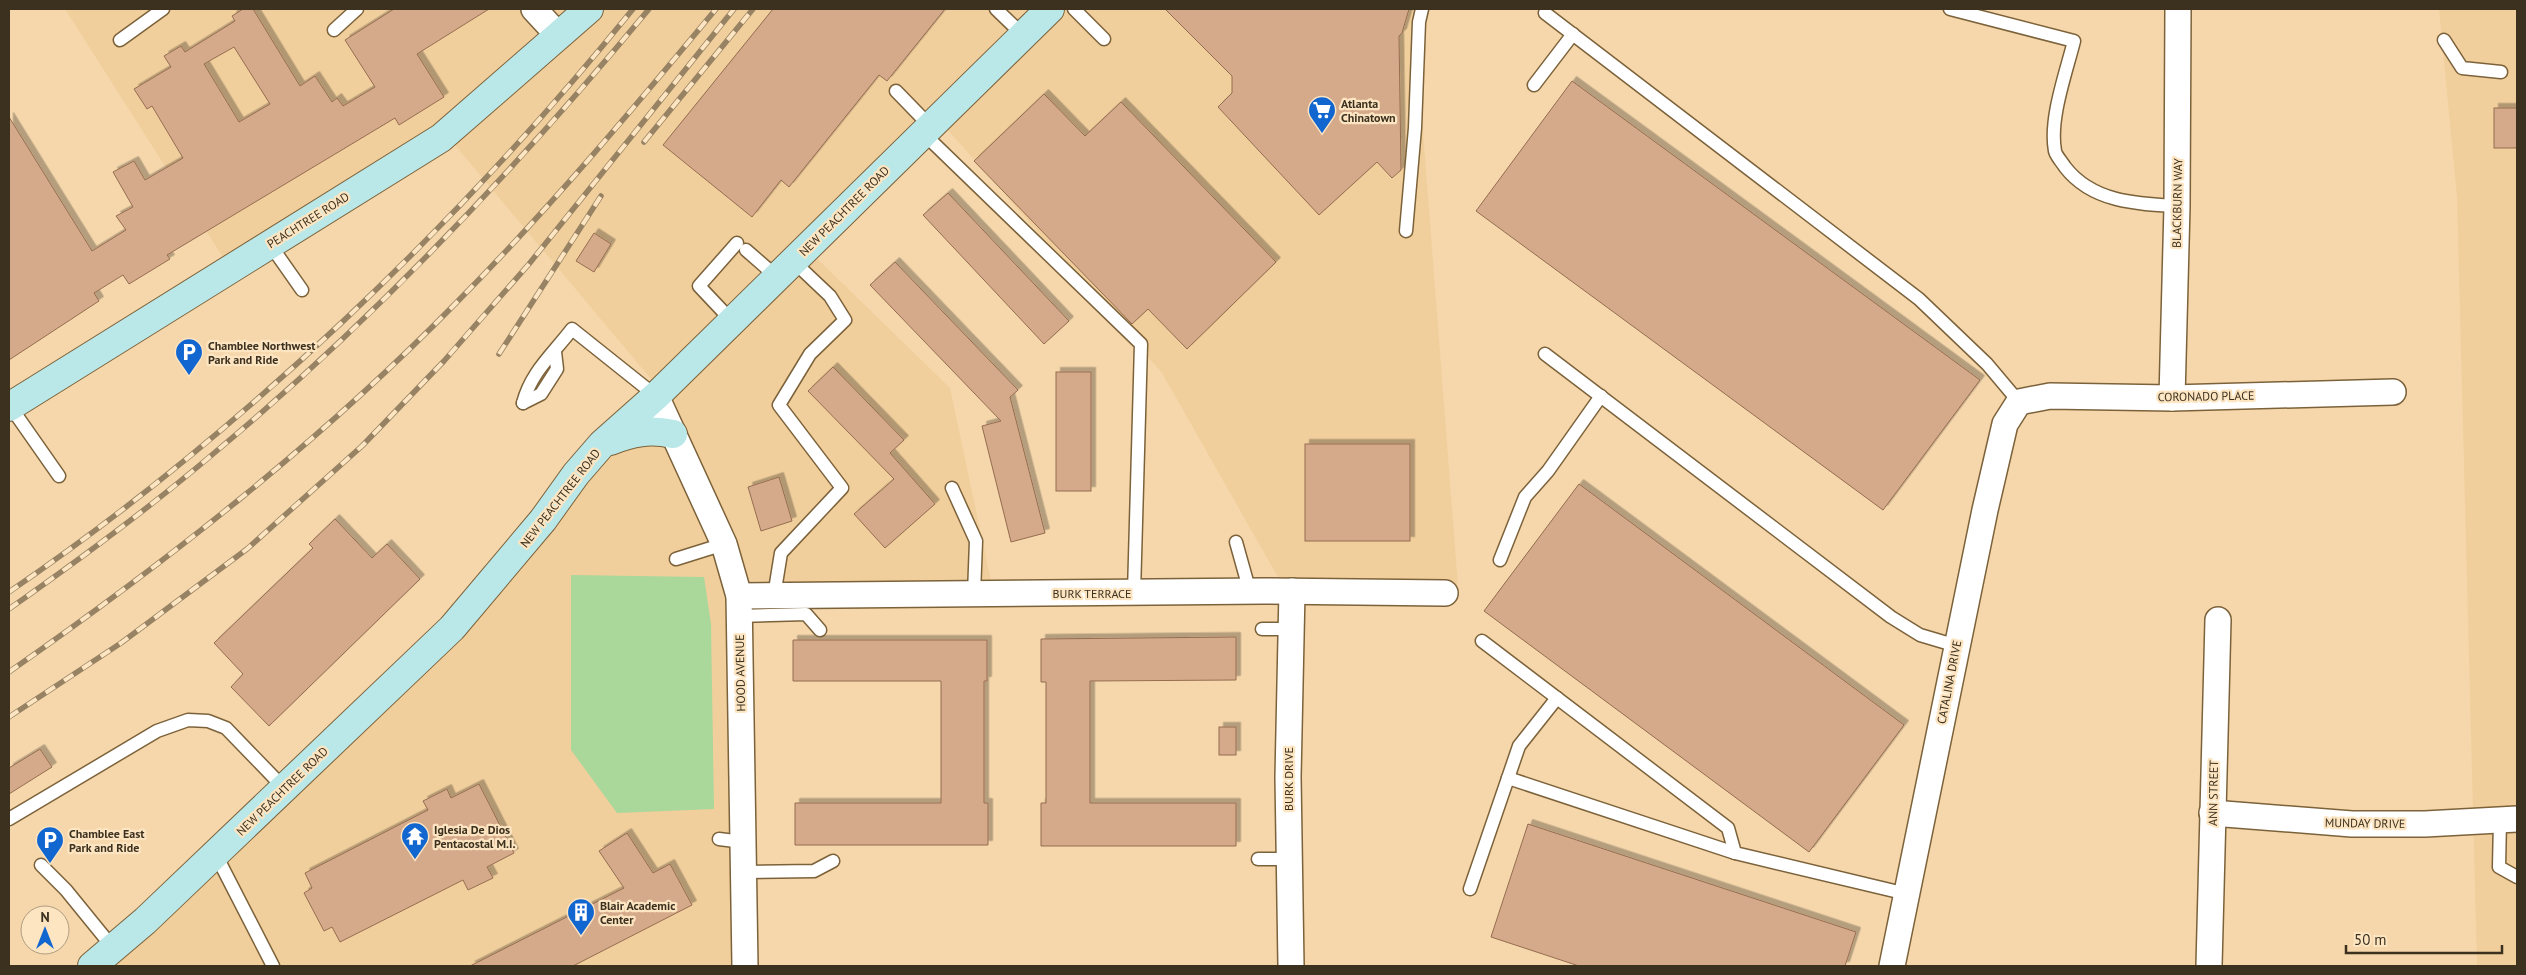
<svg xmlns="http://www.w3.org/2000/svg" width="2526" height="975" font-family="'PT Sans',sans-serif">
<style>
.built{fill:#f1cf9c}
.green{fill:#aad79a}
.building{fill:#d5aa8b;stroke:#956d50;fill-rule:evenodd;filter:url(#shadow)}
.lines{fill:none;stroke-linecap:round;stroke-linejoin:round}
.lane-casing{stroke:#7c623a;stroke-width:15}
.street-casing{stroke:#7c623a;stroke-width:28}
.secondary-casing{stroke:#7c623a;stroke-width:30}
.lane{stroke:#fff;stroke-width:12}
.street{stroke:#fff;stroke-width:25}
.secondary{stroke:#bae8e9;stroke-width:28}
.rail-casing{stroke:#978364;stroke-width:5.5}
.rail{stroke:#fde5c2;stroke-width:4;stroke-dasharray:11;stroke-linecap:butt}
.labels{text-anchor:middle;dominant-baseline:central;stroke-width:4.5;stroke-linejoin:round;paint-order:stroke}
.poi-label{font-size:12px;font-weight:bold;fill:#3c311f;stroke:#fde5c2;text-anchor:start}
.street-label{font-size:12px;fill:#3c311f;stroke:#fde5c2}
</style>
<defs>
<filter id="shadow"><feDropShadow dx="4.5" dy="-4.5" stdDeviation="0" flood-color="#0004"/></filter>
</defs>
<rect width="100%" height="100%" fill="#f5d7ab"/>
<g class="built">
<polygon points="65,9 1425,9 1416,40 1458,586 1283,586 1162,373 933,113 800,242 950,388 995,600 742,595 754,966 96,966 400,682 661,391 449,138 233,273"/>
<polygon points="2439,9 2517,9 2517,966 2477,966 2457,197"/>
</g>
<polygon class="green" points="571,575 704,577 711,624 714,809 617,813 571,750"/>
<g class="building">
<path d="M243 9H253L300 86 315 76 332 102 337 98 343 106 375 87 345 40 394 9H489L417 54 444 97 399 125 395 118 167 255 170 259 129 284 123 275 94 293 99 301 9 360V117L92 251 126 230 116 216 133 207 113 172 134 161 145 180 183 158 152 106 147 109 134 89 171 67 164 56 181 46 185 52 235 21 232 16ZM234 47 270 104 239 122 204 64Z"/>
<polygon points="773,9 945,9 887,81 879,75 789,187 781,180 752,217 663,145"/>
<polygon points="1165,9 1409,9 1402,33 1399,36 1401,170 1392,178 1377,162 1319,215 1218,107 1232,93 1232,76"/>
<polygon points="1572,81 1980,380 1883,510 1476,211"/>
<polygon points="1044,94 1085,136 1121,102 1276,262 1187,349 1148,309 1132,324 974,161"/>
<rect x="2494" y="108" width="23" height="40"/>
<polygon points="948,193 1069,321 1044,344 923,215"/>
<polygon points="594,233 611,244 594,272 576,261"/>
<polygon points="895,262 1018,390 1010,397 1045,533 1011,542 982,426 1001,421 870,285"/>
<polygon points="833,367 904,440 890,453 935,504 885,548 854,514 894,479 808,391"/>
<rect x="1056" y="372" width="35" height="119"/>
<rect x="1305" y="444" width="105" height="97"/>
<polygon points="779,477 792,521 761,531 748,487"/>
<polygon points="1579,484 1904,725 1809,852 1484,611"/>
<polygon points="335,519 372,558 387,544 420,579 269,726 231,687 243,674 214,643 313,548 309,544"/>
<polygon points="1236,637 1236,680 1090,681 1090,803 1236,803 1236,846 1041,846 1041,803 1046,803 1046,682 1041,682 1041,639"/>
<polygon points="793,640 987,640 987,681 984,681 984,803 988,803 988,845 795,845 795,803 941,803 941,681 793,681"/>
<rect x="1219" y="727" width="17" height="28"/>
<polygon points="40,749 52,767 9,794 9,768"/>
<polygon points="479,784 514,853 487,867 493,878 468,890 463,880 340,942 332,927 324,931 304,893 312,888 305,873 428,810 423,801 447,789 451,798"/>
<polygon points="1528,824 1856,932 1845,966 1579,966 1491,937"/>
<polygon points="627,833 653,873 670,864 692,905 573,966 470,966 624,888 599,851"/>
</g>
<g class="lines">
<g class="lane-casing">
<g id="lane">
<polyline points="996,9 1023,35"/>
<polyline points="1074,9 1104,39"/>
<path d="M1950 9 2074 41C2066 73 2049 119 2055 151 2056 156 2062 162 2065 167 2092 202 2136 204 2177 206"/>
<polyline points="1545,13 1919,299 1987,364 2019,402"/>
<polyline points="334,30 357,9"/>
<polyline points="120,40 163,9"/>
<polyline points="2444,40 2462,68 2501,72"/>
<polyline points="1534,85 1573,34"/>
<polyline points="896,91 930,126"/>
<polyline points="923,133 1141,344 1134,593"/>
<polyline points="1406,231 1415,128 1419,22 1422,9"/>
<polyline points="269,243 302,290"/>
<polyline points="746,250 777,277"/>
<polyline points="732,321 699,286 737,243"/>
<polyline points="1545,354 1891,617 1920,635 1957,646"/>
<path d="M523 403C531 372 553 354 572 329L656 396"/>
<polyline points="523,403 541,394 557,369 555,352"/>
<polyline points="10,406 59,476"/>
<polyline points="952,488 976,541 974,594"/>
<polyline points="1236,542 1250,592"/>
<polyline points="676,559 724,544"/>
<polyline points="1500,560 1525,497 1548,471 1601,396"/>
<polyline points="774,596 781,553 842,488 779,405 810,354 845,320 830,296 793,261"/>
<polyline points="739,616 806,614 820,630"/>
<polyline points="1262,629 1291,629"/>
<polyline points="1482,641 1728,828 1735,853 1907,894"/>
<polyline points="1508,778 1735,853"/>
<polyline points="9,819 157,731 188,720 208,721 226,728 285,789"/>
<polyline points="2500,820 2499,867 2517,877"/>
<polyline points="719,839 743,842"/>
<polyline points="216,855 273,966"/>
<polyline points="1258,859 1289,859"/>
<polyline points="41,865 66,890 114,949"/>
<polyline points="744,872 814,871 833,861"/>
<polyline points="1470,889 1519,746 1557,698"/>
</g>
</g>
<g class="street-casing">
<g id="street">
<polyline points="534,9 558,35"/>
<polyline points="656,396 724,544 739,596 745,966"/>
<polyline points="2172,398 2177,206 2178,9"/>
<polyline points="739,596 1264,591 1445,593"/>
<polyline points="2212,813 2352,824 2425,824 2517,819"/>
<polyline points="1291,966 1288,777 1292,591"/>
<polyline points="1892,966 1985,510 2005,424 2019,402 2050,396 2172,398 2393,392"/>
<polyline points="2209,966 2218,620"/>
</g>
</g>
<g class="secondary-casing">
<g id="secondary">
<polyline points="9,407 441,138 589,9"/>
<path d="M610 441C632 432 650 429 673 434"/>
<polyline points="92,966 145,921 452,628 543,520 576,474 602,444 656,396 1050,9"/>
</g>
</g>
<use href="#lane" class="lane"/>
<use href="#street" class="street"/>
<use href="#secondary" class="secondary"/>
<g class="rail-casing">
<g id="rail">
<polyline points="644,142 753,9"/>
<polyline points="499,354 601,196"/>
<path d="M9 592C239 435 458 225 633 9"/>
<path d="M9 609C79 560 148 509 213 454 373 321 517 168 649 9"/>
<path d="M9 672C168 561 321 441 457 302 549 209 633 109 716 9"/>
<polyline points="9,717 121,643 247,549 362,446 444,361 529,264 734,9"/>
</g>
</g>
<use href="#rail" class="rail"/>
</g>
<defs>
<g id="supermarket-pin" transform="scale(1.4375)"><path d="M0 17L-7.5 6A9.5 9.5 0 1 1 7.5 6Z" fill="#1266d0" stroke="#fde5c2"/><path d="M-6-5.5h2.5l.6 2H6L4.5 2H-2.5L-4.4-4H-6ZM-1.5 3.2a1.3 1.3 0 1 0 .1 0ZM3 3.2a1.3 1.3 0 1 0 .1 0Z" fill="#fff"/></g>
<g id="parking-pin" transform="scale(1.4375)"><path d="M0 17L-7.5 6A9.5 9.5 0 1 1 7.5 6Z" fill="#1266d0" stroke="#fde5c2"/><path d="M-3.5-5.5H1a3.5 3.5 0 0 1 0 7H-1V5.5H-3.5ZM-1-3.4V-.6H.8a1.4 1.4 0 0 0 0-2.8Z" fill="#fff"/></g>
<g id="temple-pin" transform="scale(1.4375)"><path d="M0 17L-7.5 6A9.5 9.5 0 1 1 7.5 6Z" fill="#1266d0" stroke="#fde5c2"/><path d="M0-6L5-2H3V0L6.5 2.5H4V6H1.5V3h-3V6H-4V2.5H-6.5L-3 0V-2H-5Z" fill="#fff"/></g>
<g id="building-pin" transform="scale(1.4375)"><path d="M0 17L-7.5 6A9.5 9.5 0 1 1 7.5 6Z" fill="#1266d0" stroke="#fde5c2"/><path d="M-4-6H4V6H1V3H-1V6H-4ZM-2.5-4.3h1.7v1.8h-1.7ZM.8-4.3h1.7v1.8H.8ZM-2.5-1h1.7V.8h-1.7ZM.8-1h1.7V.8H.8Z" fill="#fff"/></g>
</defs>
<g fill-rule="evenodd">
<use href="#supermarket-pin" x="1322" y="110"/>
<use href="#parking-pin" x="189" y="352"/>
<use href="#temple-pin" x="415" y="836"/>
<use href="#parking-pin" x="50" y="840"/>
<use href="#building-pin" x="581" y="912"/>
</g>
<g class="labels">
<g class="poi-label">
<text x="1341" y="103">Atlanta<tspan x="1341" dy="14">Chinatown</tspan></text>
<text x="208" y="345">Chamblee Northwest<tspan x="208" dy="14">Park and Ride</tspan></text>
<text x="434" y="829">Iglesia De Dios<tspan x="434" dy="14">Pentacostal M.I.</tspan></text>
<text x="69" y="833">Chamblee East<tspan x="69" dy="14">Park and Ride</tspan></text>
<text x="600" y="905">Blair Academic<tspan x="600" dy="14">Center</tspan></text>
</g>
<g class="street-label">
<text transform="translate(2177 203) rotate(-89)">BLACKBURN WAY</text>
<text transform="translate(844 211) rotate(-45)">NEW PEACHTREE ROAD</text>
<text transform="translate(308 220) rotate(-32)">PEACHTREE ROAD</text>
<text transform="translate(2206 396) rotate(-1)">CORONADO PLACE</text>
<text transform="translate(560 498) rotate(-52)">NEW PEACHTREE ROAD</text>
<text x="1092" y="593">BURK TERRACE</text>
<text transform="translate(740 673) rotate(-91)">HOOD AVENUE</text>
<text transform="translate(1949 682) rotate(-79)">CATALINA DRIVE</text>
<text transform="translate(1288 779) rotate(-90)">BURK DRIVE</text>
<text transform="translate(282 791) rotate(-44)">NEW PEACHTREE ROAD</text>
<text transform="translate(2213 793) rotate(-89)">ANN STREET</text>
<text transform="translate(2365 823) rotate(1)">MUNDAY DRIVE</text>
</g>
</g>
<rect width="2526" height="975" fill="none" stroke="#3c311f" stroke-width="20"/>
<g transform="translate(45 930)"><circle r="24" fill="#fde5c2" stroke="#b09d81"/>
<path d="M0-4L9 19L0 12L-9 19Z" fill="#1266d0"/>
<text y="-8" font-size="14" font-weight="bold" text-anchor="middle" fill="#3c311f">N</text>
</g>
<path d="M2346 945v8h156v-8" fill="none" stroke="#3c311f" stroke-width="2.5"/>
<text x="2354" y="945" font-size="15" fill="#3c311f" stroke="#fde5c2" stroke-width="4" paint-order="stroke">50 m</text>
</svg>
